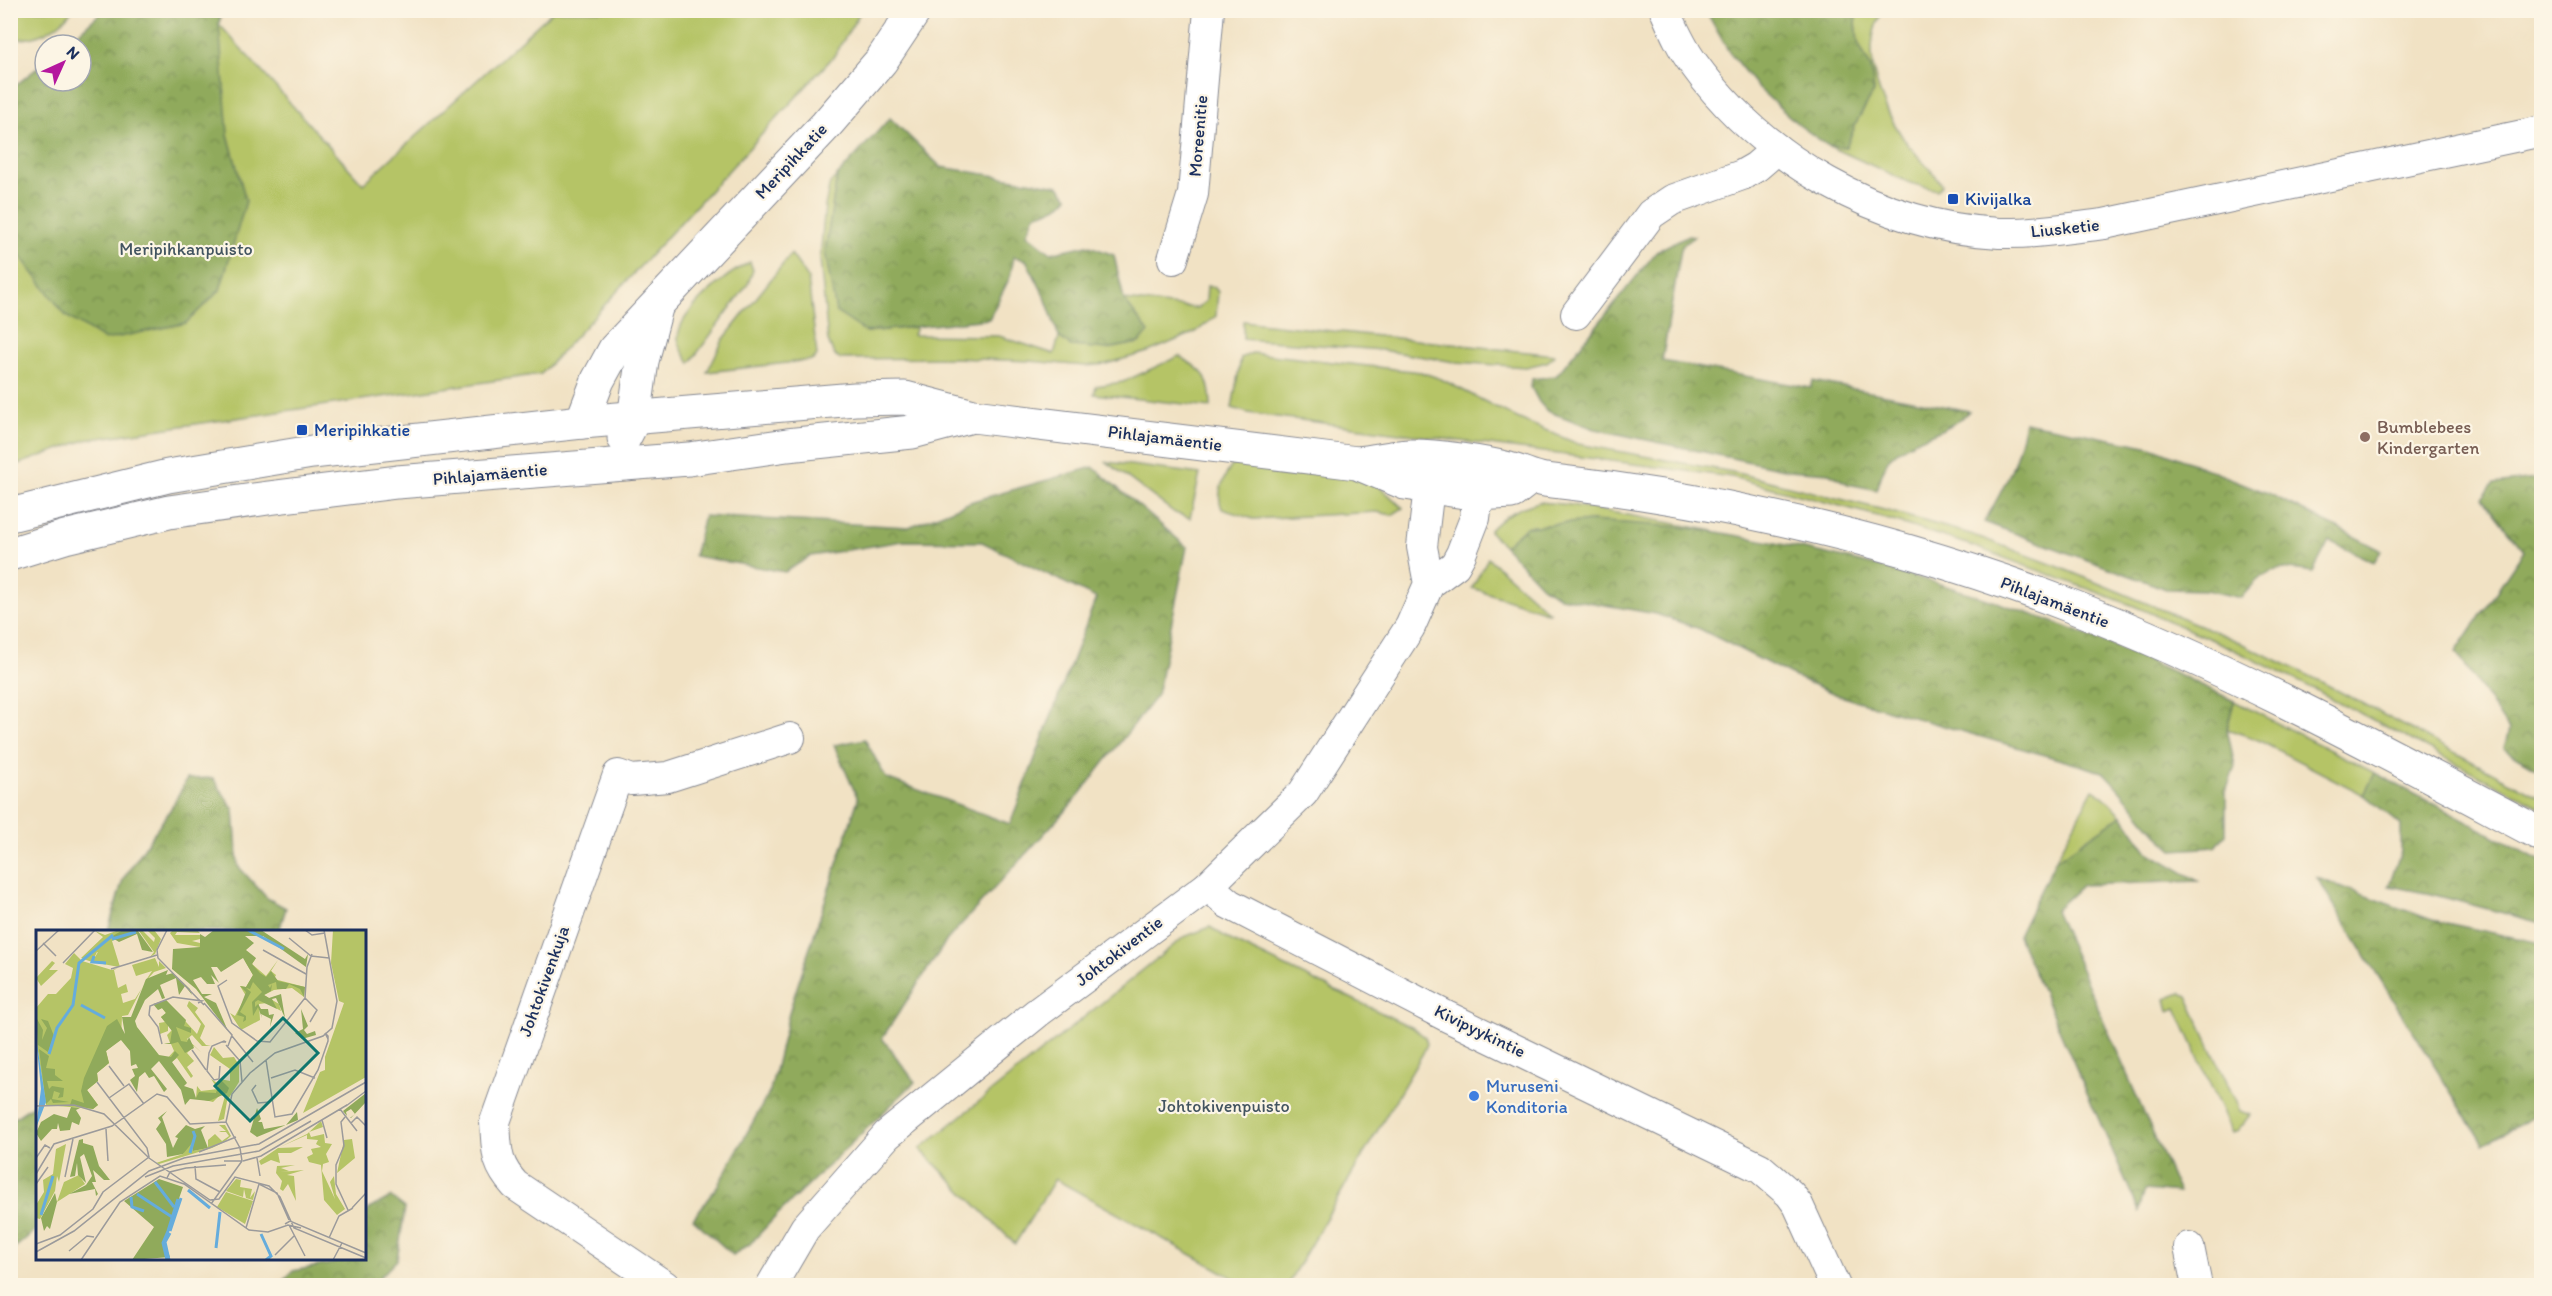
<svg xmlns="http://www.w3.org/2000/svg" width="2552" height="1296" font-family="Itim,sans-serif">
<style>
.green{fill:#b5c466;stroke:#687a62;stroke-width:1.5}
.forest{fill:url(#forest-crowns);stroke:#566c5c;stroke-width:1.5}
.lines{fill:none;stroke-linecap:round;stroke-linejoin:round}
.minor-casing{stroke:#868891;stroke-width:32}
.major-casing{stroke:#868891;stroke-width:35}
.minor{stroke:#fff;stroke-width:30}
.major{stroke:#fff;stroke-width:33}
.transit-dot{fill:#1a4fb4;stroke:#fcf5e5;stroke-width:2}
.education-dot{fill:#8d6e63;stroke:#fcf5e5;stroke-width:2}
.shop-dot{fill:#3f7fe0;stroke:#fcf5e5;stroke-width:2}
.labels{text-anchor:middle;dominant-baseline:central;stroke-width:4.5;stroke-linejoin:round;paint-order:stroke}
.street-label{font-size:18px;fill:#1b2f5e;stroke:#fcf5e5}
.transit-label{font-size:18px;fill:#164399;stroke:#fcf5e5;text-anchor:start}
.park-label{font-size:18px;fill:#425460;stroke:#fcf5e5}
.education-label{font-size:18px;fill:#785e54;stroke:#fcf5e5;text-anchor:start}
.shop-label{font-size:18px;fill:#366cbe;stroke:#fcf5e5;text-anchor:start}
.inset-river{fill:none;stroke:#65acdc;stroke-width:3}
.inset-road{fill:none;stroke:#9b9a9b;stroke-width:1.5}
.view{fill:#0f766e;fill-opacity:0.15;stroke:#0f766e;stroke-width:3}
.inset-edge{fill:none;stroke:#1b2f5e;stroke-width:3}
</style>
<defs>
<pattern id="forest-crowns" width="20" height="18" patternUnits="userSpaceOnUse" patternTransform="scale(1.5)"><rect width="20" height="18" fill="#90aa5b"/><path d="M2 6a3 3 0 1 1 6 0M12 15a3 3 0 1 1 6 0" fill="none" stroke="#758b4e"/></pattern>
</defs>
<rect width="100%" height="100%" fill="#fcf5e5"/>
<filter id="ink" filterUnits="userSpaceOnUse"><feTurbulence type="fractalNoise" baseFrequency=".0167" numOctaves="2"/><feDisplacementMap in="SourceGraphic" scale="12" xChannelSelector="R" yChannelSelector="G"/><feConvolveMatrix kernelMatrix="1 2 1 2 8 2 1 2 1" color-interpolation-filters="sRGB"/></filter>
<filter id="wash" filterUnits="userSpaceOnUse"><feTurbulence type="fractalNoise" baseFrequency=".008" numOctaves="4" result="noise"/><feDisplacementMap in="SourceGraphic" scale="24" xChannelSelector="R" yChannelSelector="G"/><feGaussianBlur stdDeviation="1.35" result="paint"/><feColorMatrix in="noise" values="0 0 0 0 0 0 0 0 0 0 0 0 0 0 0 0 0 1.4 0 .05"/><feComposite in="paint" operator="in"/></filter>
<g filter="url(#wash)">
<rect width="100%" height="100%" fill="#f1e2c4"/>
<g class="green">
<path d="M12 10H72V11C57 29 35 42 11 38Z"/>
<polygon points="103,11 221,11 219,24 363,184 553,11 861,11 834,56 541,374 85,440 11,467 11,89 45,62 45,81 81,81 81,45 65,45"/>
<path d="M1855 11H1883C1858 50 1880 103 1903 138 1915 155 1931 168 1942 185L1937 190 1910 183 1827 145 1846 147 1859 117 1874 92 1871 68 1858 43Z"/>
<polygon points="837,176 825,252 866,332 916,327 913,335 999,336 1054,354 1059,337 1071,346 1124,300 1197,308 1206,301 1207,286 1215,288 1218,292 1216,316 1196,332 1148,352 1106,364 1086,366 1029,361 953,358 840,359 835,356 828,341 820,259 825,206 830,183"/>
<polygon points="791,254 808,278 817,355 813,360 707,372 723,340"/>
<path d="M750 262 753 270 748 284 690 363C685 355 679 348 678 338 678 312 728 273 750 262Z"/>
<polygon points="1243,321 1267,324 1555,355 1547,362 1526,367 1455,362 1381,350 1243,339"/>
<polygon points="1252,353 1421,372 1441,379 1517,418 1578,444 1733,472 1884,510 1974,535 2059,567 2226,636 2314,678 2541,798 2541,808 2310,687 2224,645 2134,606 1967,544 1870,514 1732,477 1248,413 1232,408 1241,358"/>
<path d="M1179 356C1205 372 1210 376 1211 407L1094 394 1096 386 1123 382Z"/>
<polygon points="1107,462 1200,474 1190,518 1175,513"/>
<path d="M1233 464 1354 476 1378 485 1403 508 1392 515 1377 512 1253 519 1222 509C1215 493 1224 477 1233 464Z"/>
<path d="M1539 502 1572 505 1715 531 1591 521 1526 527 1504 546 1489 531C1503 515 1518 508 1539 502Z"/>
<polygon points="1488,558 1550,613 1472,588"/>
<polygon points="2234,701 2375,773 2364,795 2256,739 2227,729"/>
<polygon points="2093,789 2101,794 2122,815 2055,861"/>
<polygon points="1210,927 1232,941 1413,1028 1425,1037 1427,1044 1423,1053 1287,1285 1246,1285 1055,1179 1015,1244 920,1149 1184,937"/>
<polygon points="2181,993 2187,996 2240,1111 2250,1115 2237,1131 2232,1133 2176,1008 2169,1011 2166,999"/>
</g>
<g class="forest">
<polygon points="103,11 221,11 219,24 228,134 246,201 220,290 186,323 105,340 66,316 11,244 11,89 45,62 45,81 81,81 81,45 65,45"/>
<polygon points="1706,11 1855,11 1858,43 1871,68 1874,92 1859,117 1846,147 1827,145 1799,125 1757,87 1729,52"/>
<polygon points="890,118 941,167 1059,186 1068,197 1058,207 1035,215 1027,234 1051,253 1087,245 1114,255 1124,300 1149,332 1139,343 1107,349 1071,346 1059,337 1045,297 1026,260 1014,257 1010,277 989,319 866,332 836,312 825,252 837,176"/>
<path d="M1688 235 1694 236 1685 242 1681 249 1662 361 1811 388 1813 381 1969 411C1947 435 1910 436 1889 459 1883 466 1880 481 1877 490L1848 484 1829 473 1788 470 1595 429 1547 411 1539 402 1531 387 1532 379 1556 376 1657 251Z"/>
<path d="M2025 422 2151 447 2270 494 2381 550 2374 562 2329 541 2313 572C2274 566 2267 567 2241 598L2206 590 2166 589 1984 522C2005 487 2017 463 2025 422Z"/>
<polygon points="1093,467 1187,547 1157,695 1075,800 947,940 882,1038 915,1082 779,1213 750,1244 733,1255 693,1219 718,1185 770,1091 790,1009 858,799 834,745 865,739 886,778 1010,824 1096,598 982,542 903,541 811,556 785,572 694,556 704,516 909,527 973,501"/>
<polygon points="2536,479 2542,480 2541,771 2504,749 2509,730 2456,652 2524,551 2482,498 2494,484"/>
<path d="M1591 521C1632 524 1676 525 1717 532 1896 562 2072 620 2234 701L2227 729 2235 766 2226 792V834L2216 847 2173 850C2147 828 2128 796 2103 772L1840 696 1791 675 1700 629 1656 614 1560 597 1543 587 1504 546 1526 527Z"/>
<polygon points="2375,773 2541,861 2541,923 2431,894 2389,886 2401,851 2401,825 2364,795"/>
<polygon points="213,778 234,810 238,866 267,898 286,908 279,931 108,931 123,879 170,810 187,779"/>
<polygon points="2122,815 2148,852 2198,881 2082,885 2055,910 2179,1193 2145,1190 2139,1211 2018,936 2055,861"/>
<polygon points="2317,878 2432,920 2541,943 2541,1113 2483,1144"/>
<polygon points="37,1103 37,1229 11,1251 11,1120"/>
<polygon points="391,1197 405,1208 397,1260 372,1285 279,1285 293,1271 344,1261 345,1259 364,1258 365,1218 369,1209"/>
</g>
</g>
<g filter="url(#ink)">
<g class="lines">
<g class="minor-casing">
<g id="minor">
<path d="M1665 10C1673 28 1681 47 1693 63 1762 159 1880 227 1999 233 2034 234 2069 228 2104 224L2542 131"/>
<polyline points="1173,259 1193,194 1209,10"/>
<polyline points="1576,314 1651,214 1672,200 1742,175 1756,167 1777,149"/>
<polyline points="1208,886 1229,904 1448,1017 1760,1168 1790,1194 1798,1205 1835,1286"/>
<polyline points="2189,1247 2197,1286"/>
<path d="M665 1286 515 1185C495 1163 497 1151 495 1122L618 775 632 780 668 777 790 738"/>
<polyline points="771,1286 805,1228 887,1135 1037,1013 1208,886 1303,793 1410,627 1429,584 1455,565 1461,554 1475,518 1478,494 1461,462 1429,487 1422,547 1429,584"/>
</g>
</g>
<g class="major-casing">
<g id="major">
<polyline points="582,422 598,380 615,349 826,125 881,61 915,10"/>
<polyline points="624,438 634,419 642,361 656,308"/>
<path d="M1359 463C1376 461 1393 457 1409 456 1433 455 1486 463 1509 469 1522 472 1531 478 1545 480 1724 500 1902 541 2071 606 2234 669 2387 753 2542 835"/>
<polyline points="10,515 168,476 312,452 582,422 855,399 905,398 973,416 1357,463 1405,483 1478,494 1512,492 1530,478"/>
<polyline points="10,554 65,537 169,512 268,498 397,482 689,459 787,445 912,432 972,416"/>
</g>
</g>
<use href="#minor" class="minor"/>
<use href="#major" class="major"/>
</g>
</g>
<g class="transit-dot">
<rect x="1947" y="193" width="12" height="12" rx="3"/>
<rect x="296" y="424" width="12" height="12" rx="3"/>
</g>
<circle class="education-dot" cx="2365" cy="437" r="6"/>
<circle class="shop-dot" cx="1474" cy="1096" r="6"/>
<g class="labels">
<g class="street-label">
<text transform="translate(1198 136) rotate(-85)">Moreenitie</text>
<text transform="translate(791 161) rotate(-47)">Meripihkatie</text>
<text transform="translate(2065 228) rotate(-6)">Liusketie</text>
<text transform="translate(1165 438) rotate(7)">Pihlajamäentie</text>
<text transform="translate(490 474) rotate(-5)">Pihlajamäentie</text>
<text transform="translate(2055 602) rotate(21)">Pihlajamäentie</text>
<text transform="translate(1119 951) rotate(-37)">Johtokiventie</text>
<text transform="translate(544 981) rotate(-70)">Johtokivenkuja</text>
<text transform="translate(1480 1031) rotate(26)">Kivipyykintie</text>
</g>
<g class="transit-label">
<text x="1965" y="199">Kivijalka</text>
<text x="314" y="430">Meripihkatie</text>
</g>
<g class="park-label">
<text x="186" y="249">Meripihkanpuisto</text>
<text x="1224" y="1106">Johtokivenpuisto</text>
</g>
<g class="education-label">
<text x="2377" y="427">Bumblebees<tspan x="2377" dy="21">Kindergarten</tspan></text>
</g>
<g class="shop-label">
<text x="1486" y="1086">Muruseni<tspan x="1486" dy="21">Konditoria</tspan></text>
</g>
</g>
<g transform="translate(36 930)">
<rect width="330" height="330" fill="#f1e2c4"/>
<path d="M83 0H106L118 12 119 8 111 0H118L125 9 119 24 114 27 118 22 103 1 76 11 84 37 61 22 56 32 45 28 67 7 59 1 69 5ZM137 0H161L164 3 141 2 139 5H164V9L156 11 164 13V17L141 13 134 3ZM38 23 46 31 76 40 82 38 78 40 82 58 90 54 92 62 85 64 87 73 99 69 106 58 92 85 86 86 85 109 70 121 73 133 61 143 62 151 51 160 62 175 57 179 10 175 0 108V78L12 64H20L35 48 37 38 29 34ZM119 28 123 37V31L130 38 118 42 108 53 116 41 100 46 96 35ZM220 28 216 34 230 46 242 30 235 41 240 45 238 49 269 57 268 67 256 58 238 60 228 65 243 74 245 81 231 73 223 74 224 90 205 100 194 83 199 86 210 66 204 56 210 57 217 45 209 31ZM16 31 19 33 13 40H22L5 56 0 48ZM130 70 161 104 165 94 151 76 153 71 162 78 159 82 169 96 164 108 170 115 175 116H166L156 105 151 109 166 123 158 116 151 123 158 131 151 137 157 146 155 148 141 128 132 135 129 131 138 121 135 114H128L134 113 131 105 136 100 132 95V101L124 104 123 93 129 92 125 87 130 83 126 78 122 80ZM178 117 187 128 198 127 203 135V152L191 171 188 189 182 191 189 166 184 165 177 172 160 168 161 156 165 161 182 159 175 149 181 153 184 149 194 151V139L174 125ZM285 191 287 197 273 202 275 207 288 204 289 213 296 214 290 224 293 232 287 234 286 241 299 269 294 252 298 246 300 264 309 279 301 285 288 270 285 235 273 232 271 227 277 224 275 219 285 217 280 214 282 210 271 209V205L244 217 271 204ZM183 195H189L195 206 188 212 176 218 123 234 120 233 147 224 152 214 156 213 157 221 172 218V210L179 204 186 211 193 206 190 202H185L183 201H190ZM316 209 319 228 301 243 308 210ZM30 214 23 252 21 246 19 261 4 289 0 288V275L8 262 7 250 17 244 20 219ZM267 217 255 223H242L244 233 235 230 225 235 223 231 242 218ZM259 235 245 238 253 241 244 242 268 240 251 245 258 246 260 271 252 254 247 261 244 259 246 251 240 243 241 236ZM43 245 49 254 21 272 28 252ZM200 249 205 250 204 257 216 259 214 268 219 261 217 270 210 268 208 259 207 267 190 261ZM190 262 217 271 209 294 181 277Z" fill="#b5c466"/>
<path d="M87 0 102 1 117 22 106 20 101 4 83 12 75 7ZM178 0H225L269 29 272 24 270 37 227 6H209L218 13 210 20 220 28 216 34 224 43 230 47 235 41 242 51 269 57 268 67 264 59 253 54 250 59H241L240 52 232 55 234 58 236 54 235 61 228 65 233 68 245 64 249 88 240 68 236 69 241 79 222 70 219 72V77L222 74 225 79H232L233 85 238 84 234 97 235 89 225 84 226 88 222 77 217 86 216 72 226 62 217 52 214 59 210 58 215 62 204 82 210 86V90L207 92 208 87 201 85 210 62 204 56 210 57 217 45 207 28 185 42 181 37H175L183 53 175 45 179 54H171L165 47 157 50 166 64H176L168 67 180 73 192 101 160 59 136 39 137 19 164 17V4L169 7ZM132 40 130 45 137 43 154 59 156 65 149 56 143 65 140 48 124 55 129 68 126 69 122 59 109 70 99 91 101 97 123 125 135 127 139 121 143 125 136 132 151 153 148 156 157 159 160 168 163 162 180 163 184 149 193 158 191 163 173 171 154 169 149 175 145 160 123 131 115 139 131 159 128 162 118 146 113 148 109 142 103 147 101 162 94 150 99 146 96 139 102 138 100 134 95 136 94 121 85 110 70 121 73 133 61 143 62 151 51 160 62 175 57 179 34 175 36 169 48 173 45 161 48 148 71 96 81 89 89 104 86 87H95L110 49ZM130 70 150 90 148 96 155 98V103L140 97 145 111 151 112 153 107 158 118 149 123 142 112 135 114H128L134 113 136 101 125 87 130 83 126 78 122 80 117 74ZM265 79 272 96 268 100 271 104 279 101 280 105 266 109 259 103 267 99ZM0 87 7 100 6 110 11 98 5 89 12 91 18 106 12 122 2 115ZM3 119 13 126 10 138 19 139V145L27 151H11L13 159 16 156 28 158 27 167 22 168 24 163 18 161 16 169 33 172 17 173 15 169 10 174ZM330 163V172L315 188H314L319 184 315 179 310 182 311 186 307 181ZM35 177 44 178 40 180 45 188 43 195 36 192 34 200 24 201 22 193 21 199H16L5 211 0 203 5 192 18 184 31 188ZM221 178 225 189 222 192H226L228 199 250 195 261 182 262 190 221 207 214 202ZM131 181 126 187 137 218 142 208 139 207 150 195 159 199 169 196 165 200 172 218 157 221 156 213 147 224 131 227 130 214 120 199 125 192 122 188ZM47 209V213L57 216 63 236 74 250H68L57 240 60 252H56L62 264 60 266 59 259 33 264 50 255 56 246 48 224 44 227 50 253 42 245 41 233 39 246 34 247 43 210ZM123 249 147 257 128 312 134 327 96 330 118 297 88 271ZM19 263 21 272 14 299 11 296 8 301 5 288Z" fill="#90aa5b"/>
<path d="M297 0H330V147L267 183 284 142 289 140V127L308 73 303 71 295 33Z" fill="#b5c466"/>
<path d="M75 14 83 37 56 32 65 17Z" fill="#b5c466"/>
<path d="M0 108 10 172 0 198 5 159Z" fill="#65acdc"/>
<path class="inset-river" d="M212 0 248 19M76 9 100 2M58 26 56 32 70 33M45 75 69 88M13 124 21 98 37 75 43 33 77 5M154 223 159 206 157 201M119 252 138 277M152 260 174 278M101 264 136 287M95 267 96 277 108 281M5 285 17 246M132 301 142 269M134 301 145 268M225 304 235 326 230 330M180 318 184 282M131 330 127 313 132 301M133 330 129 312 134 303"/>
<path class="inset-road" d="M131 0 121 20 122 28 168 75M269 0 276 5 289 3M253 8 275 26 293 28M7 13 20 26M227 20 270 44M0 21 23 0M27 33 59 0M75 39 121 25M191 50 182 56 196 93 221 111 234 112 269 68 271 37 276 24M269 68 281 80 274 92M168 73 196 105 192 116M196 106 217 132M126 114 122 97 113 85 114 76 137 67 166 71 162 73M190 115 204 131 206 152M156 120 170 140M230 130 239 187 256 184 282 140 292 111V106L289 103 292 109M73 136 88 156M184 136 183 149 178 150 171 141 173 123 176 116 188 111 190 112H186M235 148 259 140 279 148M220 155 216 160 222 173 234 172M73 168 93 154 108 174M0 176 38 175 68 184 113 228 174 270 183 269 199 247 233 256 244 267 258 298 330 328M310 176 330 161M304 179 321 201M309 187 305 192 308 216 300 235V254L312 280M286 190 291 208M315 193 321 187 330 196M70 199 72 231M163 222 200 207M0 228 9 215 14 218M221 228 224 246M188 231H206M207 231 225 226 311 175M159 236 160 249 184 262M0 244 18 214 76 196 121 164 131 167 154 194 190 192M29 247 37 209M109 247 137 236 223 221 275 191M131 248 134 242 150 238 190 235M0 254 12 237M175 274 206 231 204 218 190 192 196 164 214 143 239 123 287 106 296 98 301 71 288 0M316 278 330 263M249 294 254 291 330 323M253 295 269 326M210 298 223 254 241 263 253 290M293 308 303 286 317 278M0 314 24 305 57 279 67 262 113 227 111 218 61 152M33 321 51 306 58 307M0 322 38 301 113 241 148 228 223 214 330 152M239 325 258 306M45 330 84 272 124 246 148 254 213 300 232 302 252 295 265 298M297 330 306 313"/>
<path class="view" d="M247 88 282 123 214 191 179 156Z"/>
<rect width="330" height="330" class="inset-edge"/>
</g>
<rect width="2552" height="1296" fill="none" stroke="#fcf5e5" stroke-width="36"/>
<g transform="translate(63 63) rotate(45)"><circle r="28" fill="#fcf5e5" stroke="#a2a6af" stroke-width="1.5"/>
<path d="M0-4.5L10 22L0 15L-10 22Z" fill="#b5179e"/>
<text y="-9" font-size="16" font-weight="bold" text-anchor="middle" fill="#1b2f5e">N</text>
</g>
</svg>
